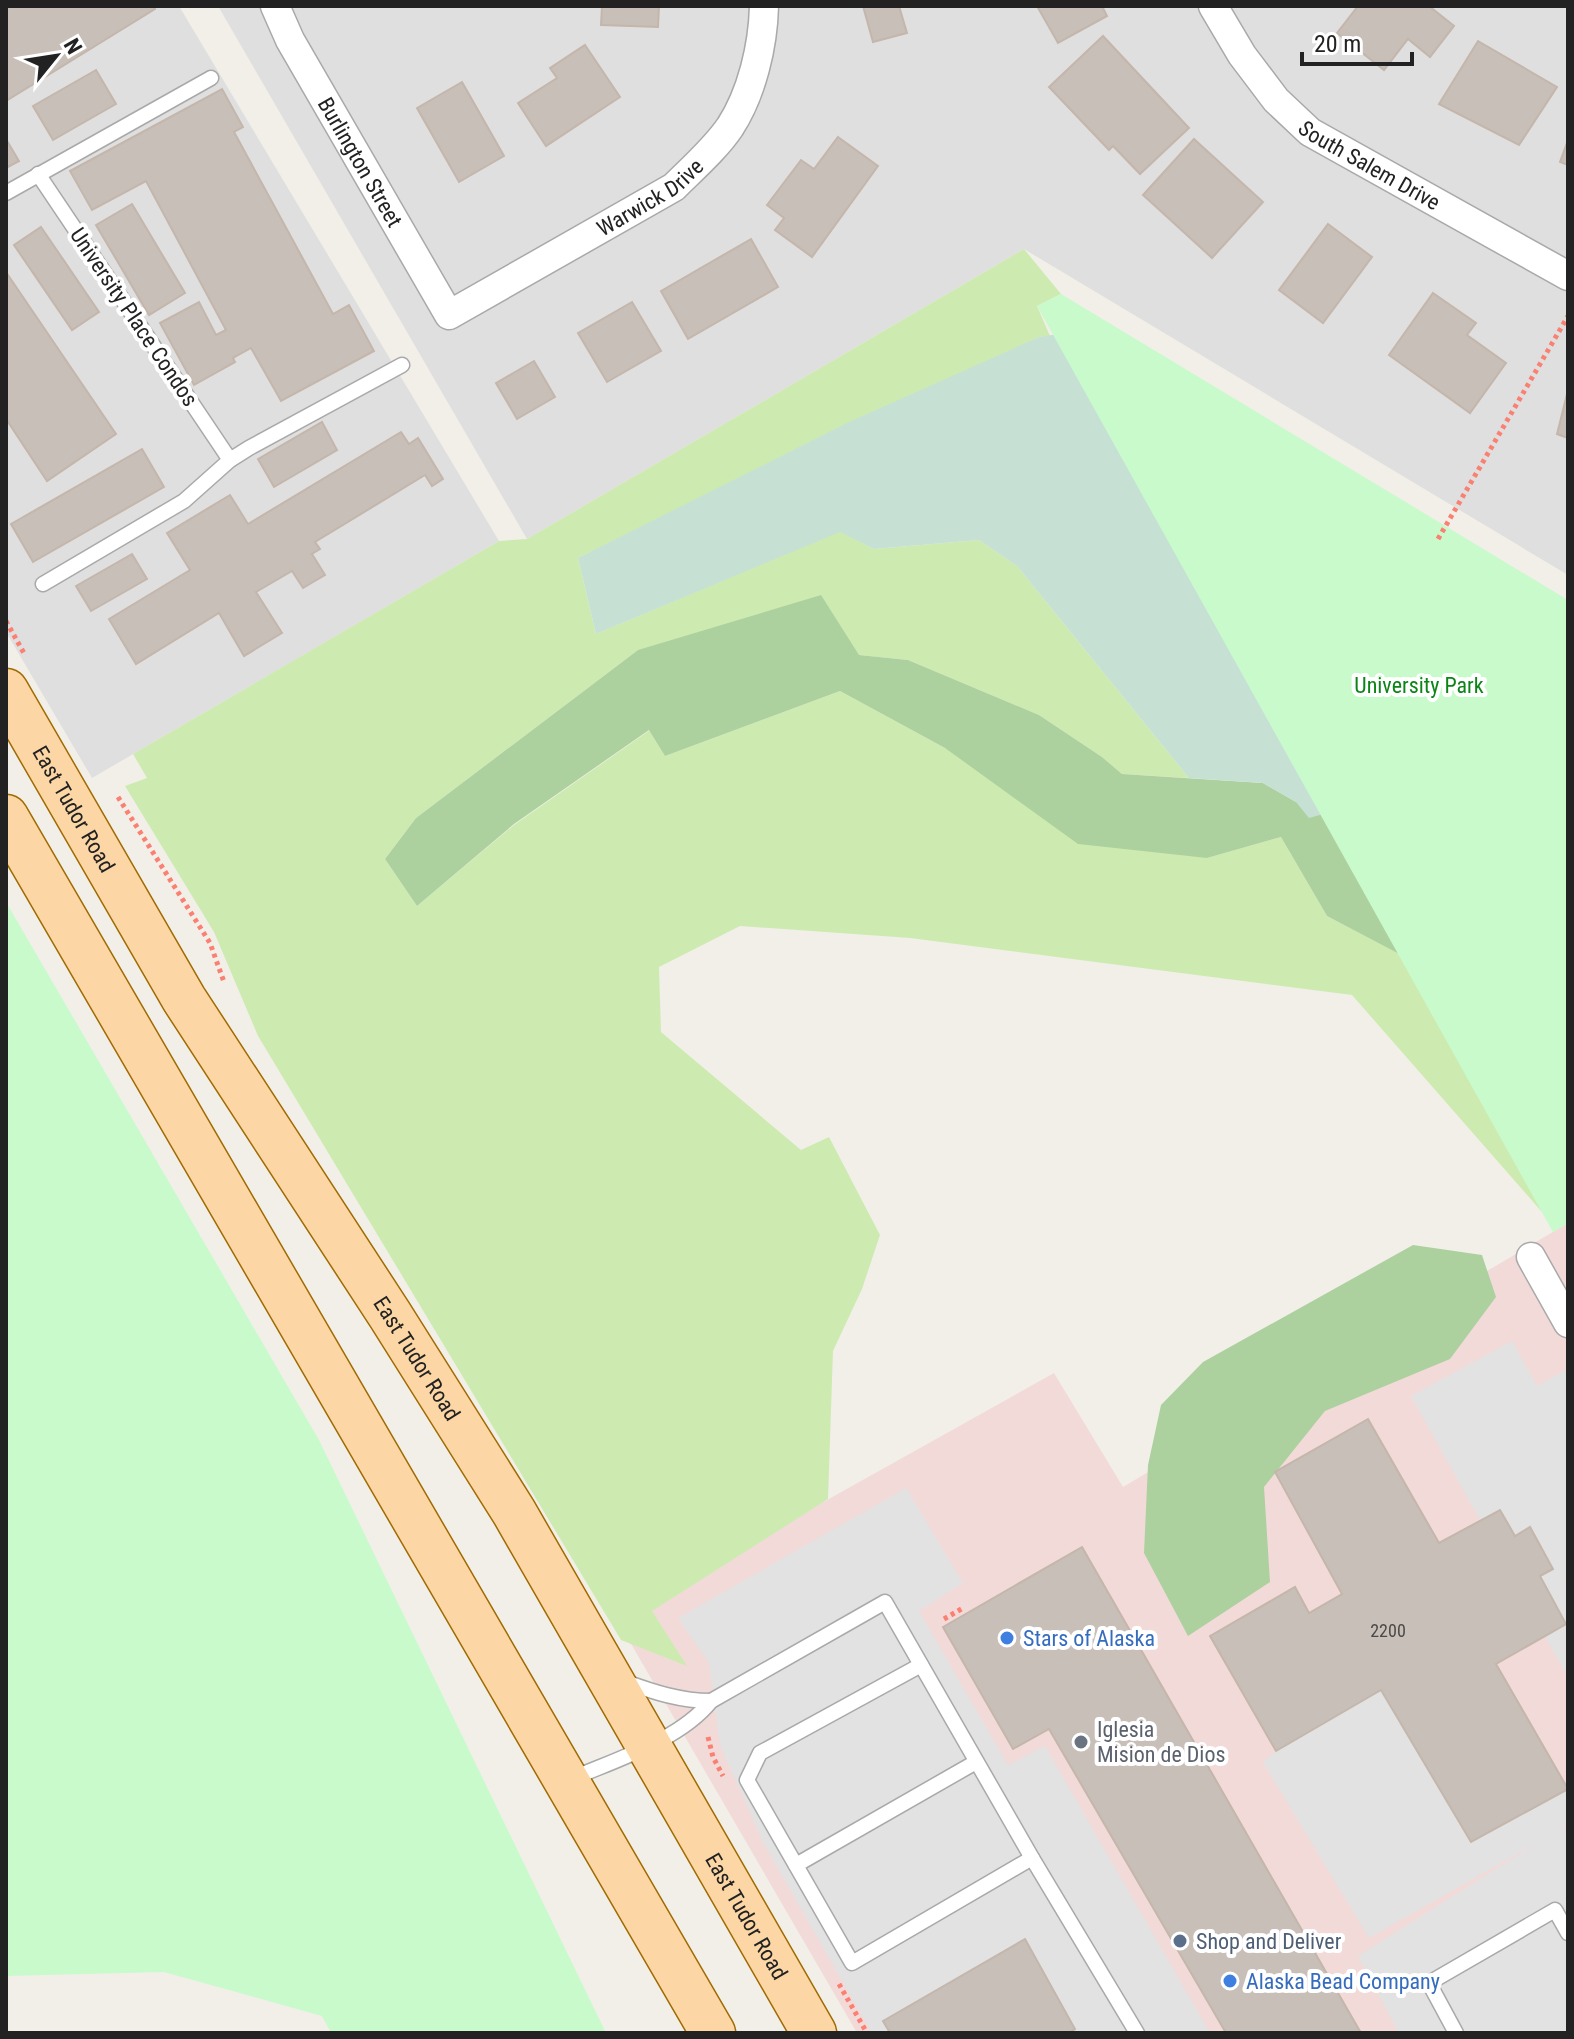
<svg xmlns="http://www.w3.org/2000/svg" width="1574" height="2039" font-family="'Roboto Condensed',sans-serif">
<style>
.residential{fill:#e0dfdf}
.commercial{fill:#f2dad9}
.grass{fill:#cdebb0}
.forest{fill:#add19e}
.wetland{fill:#c6e0d4}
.park{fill:#c8facc}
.parking{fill:#e2e2e2}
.building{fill:#c7bfb8;stroke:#c4b6ab;stroke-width:2}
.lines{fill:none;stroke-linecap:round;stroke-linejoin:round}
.service-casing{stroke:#a9a9a9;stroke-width:17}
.minor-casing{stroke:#a9a9a9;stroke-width:31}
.primary-casing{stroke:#a06b00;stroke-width:47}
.path{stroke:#fa8072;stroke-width:5;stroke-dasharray:4 4;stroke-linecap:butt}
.service{stroke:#fff;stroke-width:14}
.minor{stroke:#fff;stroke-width:28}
.primary{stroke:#fcd6a4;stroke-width:44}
.shop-dot{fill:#3f7fe0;stroke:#fff;stroke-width:3}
.worship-dot{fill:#6b7280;stroke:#fff;stroke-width:3}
.service-dot{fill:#5c6f8a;stroke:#fff;stroke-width:3}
.labels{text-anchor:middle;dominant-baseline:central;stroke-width:8;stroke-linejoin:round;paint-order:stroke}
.number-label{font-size:18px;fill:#4b4948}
.street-label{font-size:22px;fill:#222;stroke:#fff}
.park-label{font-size:22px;fill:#0c8416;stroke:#fff}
.shop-label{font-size:22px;fill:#366cbe;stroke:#fff;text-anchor:start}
.worship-label{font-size:22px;fill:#5b616d;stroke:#fff;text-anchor:start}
.service-label{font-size:22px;fill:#4e5e75;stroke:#fff;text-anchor:start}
</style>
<rect width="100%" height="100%" fill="#f2efe9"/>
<g class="residential">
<polygon points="6,6 179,6 499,541 92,778 6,632"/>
<polygon points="218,6 1568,6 1568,575 1024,249 527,539"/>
</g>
<polygon class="commercial" points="1568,1223 1568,2033 857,2033 616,1618 1054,1373 1123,1487"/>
<polygon class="grass" points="1024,249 1061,294 1037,306 1050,336 1039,337 578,558 596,634 840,531 874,549 979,540 1017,566 1189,778 1122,774 1102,757 1039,715 908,660 859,655 638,650 416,818 385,859 417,906 514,825 650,730 665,756 840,691 945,748 1207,858 1281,837 1327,916 1428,968 1542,1212 1352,995 910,938 740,926 659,967 661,1032 801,1150 829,1137 880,1235 862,1289 833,1351 828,1499 652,1611 687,1666 621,1640 258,1036 214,932 125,786 147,778 133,754 499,541 527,539"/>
<g class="forest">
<polygon points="821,595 859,655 908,660 1039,715 1102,757 1122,774 1263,783 1296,802 1471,773 1428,969 1327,916 1281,837 1207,858 1078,844 945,748 840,691 665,756 649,730 514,824 417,906 385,859 416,818 638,650"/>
<polygon points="1413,1245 1482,1255 1496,1297 1450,1359 1325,1411 1264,1487 1270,1582 1188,1636 1144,1553 1148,1465 1161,1405 1203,1362"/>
</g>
<polygon class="wetland" points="1082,330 1471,773 1309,818 1296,802 1263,783 1189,778 1017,566 979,540 874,549 840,532 596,634 578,558 849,422 1039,337"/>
<g class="park">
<polygon points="1061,294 1568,600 1568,1223 1553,1232 1037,306"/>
<polygon points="6,902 319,1440 606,2033 331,2033 322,2016 164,1972 6,1976"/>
</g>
<g class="parking">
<polygon points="1512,1341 1537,1386 1568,1369 1568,1677 1545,1636 1566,1624 1540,1576 1553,1569 1531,1527 1515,1536 1500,1510 1480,1520 1411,1396"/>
<polygon points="906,1488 963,1583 919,1611 1008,1765 1045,1746 1210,2033 872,2033 764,1844 720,1745 709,1663 678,1618"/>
<polygon points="1381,1690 1471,1842 1568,1789 1568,1824 1564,1827 1568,1834 1568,2033 1399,2033 1358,1956 1542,1840 1369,1938 1263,1762 1276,1751"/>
</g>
<g class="building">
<polygon points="6,6 153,6 155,9 6,101"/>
<polygon points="602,6 659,6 658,27 601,25"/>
<polygon points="863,6 899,6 907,33 873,42"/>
<polygon points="1037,6 1102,6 1107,16 1058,43"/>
<polygon points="1358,6 1429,6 1454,26 1430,57 1408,39 1384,70 1337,33"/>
<polygon points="1103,36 1189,128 1140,174 1113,146 1109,150 1049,87"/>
<polygon points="1478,41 1557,87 1519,145 1439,104"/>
<polygon points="585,45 620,97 546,146 518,103 557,78 550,68"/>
<polygon points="96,70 116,104 53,140 33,106"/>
<polygon points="462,82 504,156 459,182 417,108"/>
<polygon points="222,89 243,127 234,132 333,314 349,305 374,351 281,401 251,348 233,358 235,362 194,385 160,323 199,302 216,335 226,330 146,181 92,210 70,171"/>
<polygon points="838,137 878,166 812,257 775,230 784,218 767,205 801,160 814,169"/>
<polygon points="6,139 19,161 6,168"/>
<polygon points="1194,139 1263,202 1212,258 1143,195"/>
<polygon points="1568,140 1568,165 1560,162"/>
<polygon points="132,204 185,293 149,315 96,225"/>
<polygon points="1328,224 1372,257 1323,323 1279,290"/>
<polygon points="41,227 99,312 72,330 14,245"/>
<polygon points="751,239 778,287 688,339 661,291"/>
<polygon points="8,275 116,434 47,481 6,419 6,276"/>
<polygon points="1433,293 1476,323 1467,335 1506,363 1470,413 1389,355"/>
<polygon points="632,302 661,351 607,382 578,333"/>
<polygon points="534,361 555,397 517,419 496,383"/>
<polygon points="1568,390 1568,438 1557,434"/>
<polygon points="322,422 337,450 274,487 258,459"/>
<polygon points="401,432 409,444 418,438 443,479 432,486 425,475 315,542 320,549 312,554 325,575 303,588 292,571 256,592 282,633 244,656 219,613 136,664 109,619 190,570 167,533 230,495 248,524"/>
<polygon points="142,449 164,487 33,562 11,524"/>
<polygon points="132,554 147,579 91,611 76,586"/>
<polygon points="1368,1419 1439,1543 1500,1510 1515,1536 1530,1527 1553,1569 1540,1576 1566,1624 1496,1664 1568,1789 1471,1842 1381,1690 1276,1751 1210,1636 1295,1587 1309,1613 1342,1594 1275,1472"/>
<polygon points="1082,1547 1361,2033 1226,2033 1049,1729 1013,1749 943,1627"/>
<polygon points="1025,1939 1075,2029 1068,2033 890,2033 883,2021"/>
</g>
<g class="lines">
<g class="service-casing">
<g id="service">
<polyline points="38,174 230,460"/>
<polyline points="6,193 211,78"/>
<polyline points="43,584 184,501 230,460 249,448 402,365"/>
<polyline points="921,1665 760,1753 747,1780 852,1963 1032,1858"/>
<path d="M626 1682C653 1692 681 1701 711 1701"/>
<path d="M571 1779C615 1760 680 1740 711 1701L885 1602 1032 1858 1137 2033"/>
<polyline points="796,1865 976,1762"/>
<polyline points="1456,2033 1429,1983 1555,1910 1568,1933"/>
</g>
</g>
<g class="minor-casing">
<g id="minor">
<path id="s1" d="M275 6 290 40 449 315 674 187C693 168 715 149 730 127 752 93 763 46 764 6"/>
<path id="s2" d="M1213 6 1242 55 1276 100 1310 132 1568 276"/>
<polyline points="1531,1257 1568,1323"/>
</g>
</g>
<g class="primary-casing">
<g id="primary">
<path id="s3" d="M6 691 184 999 390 1315 514 1512 814 2033"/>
<polyline points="6,817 713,2033"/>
</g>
</g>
<g class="path">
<polyline points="1438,539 1568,316"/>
<polyline points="6,621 25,655"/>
<polyline points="118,797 210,943 224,982"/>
<polyline points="944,1619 963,1608"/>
<polyline points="708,1737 713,1757 723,1776"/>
<polyline points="839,1984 867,2033"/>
</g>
<use href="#service" class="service"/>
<use href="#minor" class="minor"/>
<use href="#primary" class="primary"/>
</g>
<g class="shop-dot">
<circle cx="1007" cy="1638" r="8"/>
<circle cx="1230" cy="1981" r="8"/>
</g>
<circle class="worship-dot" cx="1081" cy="1742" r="8"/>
<circle class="service-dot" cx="1180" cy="1941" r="8"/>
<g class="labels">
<g class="number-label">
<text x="1388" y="1630">2200</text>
</g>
<g class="street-label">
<text stroke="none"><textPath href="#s1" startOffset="178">Burlington Street</textPath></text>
<text stroke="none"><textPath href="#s2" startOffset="228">South Salem Drive</textPath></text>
<text stroke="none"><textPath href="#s1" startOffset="588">Warwick Drive</textPath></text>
<text transform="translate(134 317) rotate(56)">University Place Condos</text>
<text stroke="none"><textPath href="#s3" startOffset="136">East Tudor Road</textPath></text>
<text stroke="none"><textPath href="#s3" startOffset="784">East Tudor Road</textPath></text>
<text stroke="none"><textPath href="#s3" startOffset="1432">East Tudor Road</textPath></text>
</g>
<g class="park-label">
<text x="1419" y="685">University Park</text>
</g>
<g class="shop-label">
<text x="1023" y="1638">Stars of Alaska</text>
<text x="1246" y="1981">Alaska Bead Company</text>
</g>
<g class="worship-label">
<text x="1097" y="1729">Iglesia<tspan x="1097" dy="25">Mision de Dios</tspan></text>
</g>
<g class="service-label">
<text x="1196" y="1941">Shop and Deliver</text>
</g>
</g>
<rect width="1574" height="2039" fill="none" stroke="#222222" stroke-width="16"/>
<g transform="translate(56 56) rotate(60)" stroke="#ffffff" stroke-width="6" paint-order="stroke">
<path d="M0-6L14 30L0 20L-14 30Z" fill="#222222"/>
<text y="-12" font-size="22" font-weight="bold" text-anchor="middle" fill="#222222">N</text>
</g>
<path d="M1302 52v12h110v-12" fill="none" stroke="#222222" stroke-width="4"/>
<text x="1314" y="52" font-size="24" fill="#222222" stroke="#ffffff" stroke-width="6" paint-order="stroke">20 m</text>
</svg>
